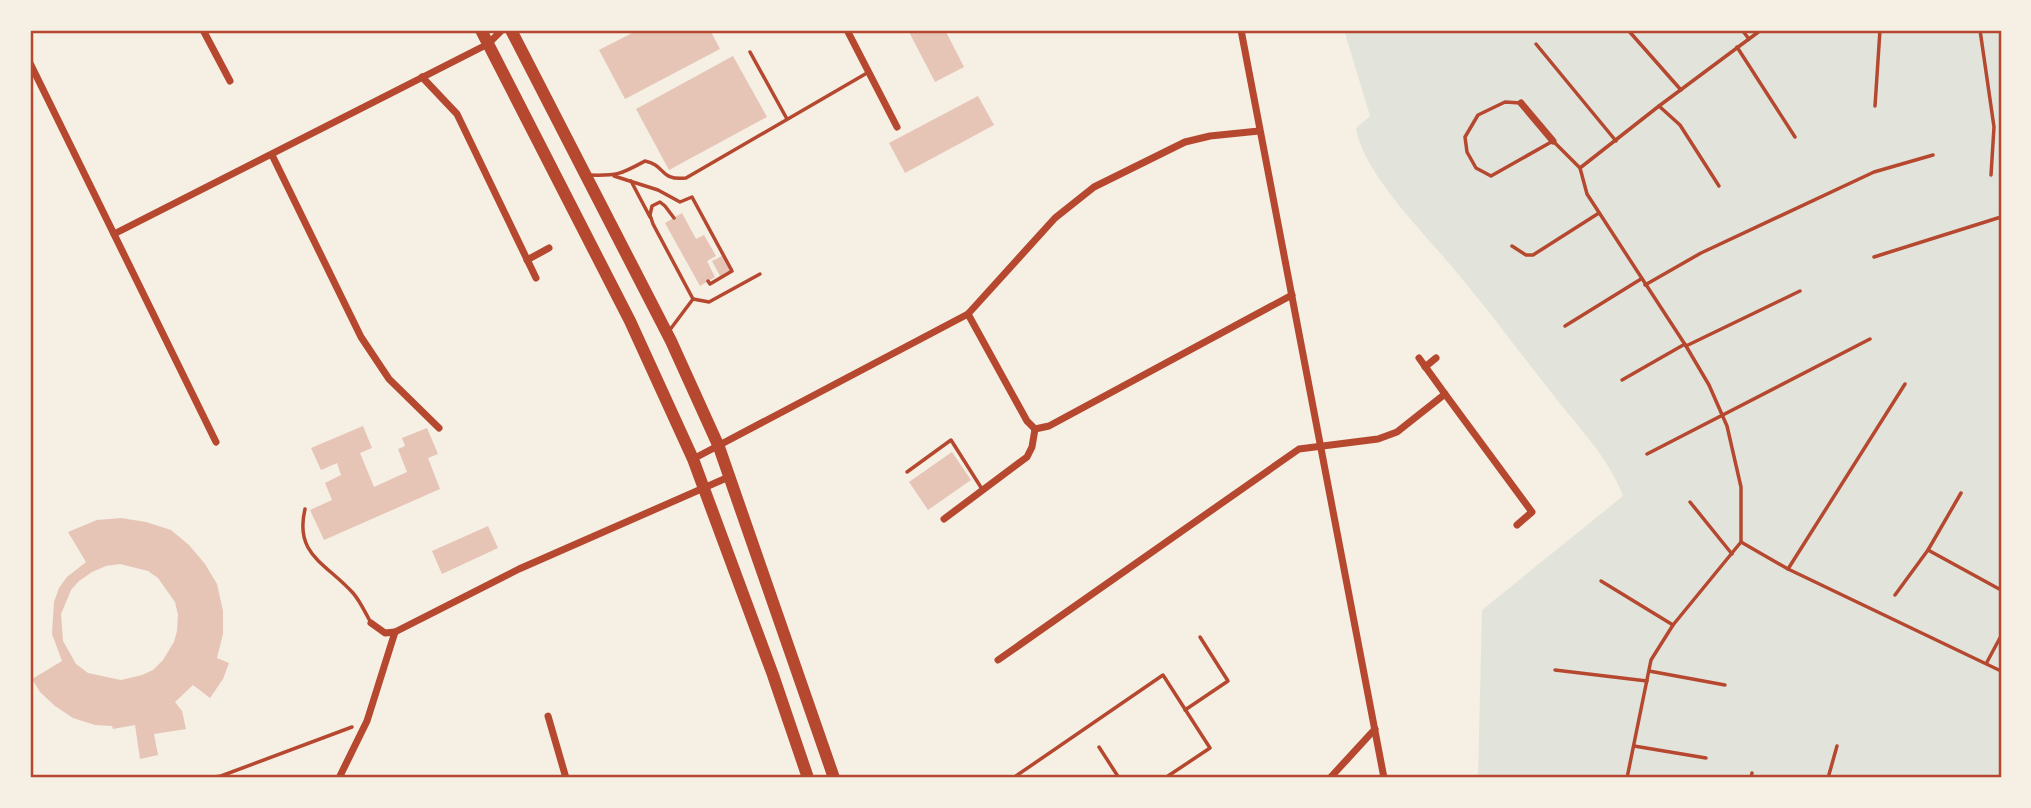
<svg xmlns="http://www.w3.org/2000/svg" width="2031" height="808" font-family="'Fira Sans Condensed',sans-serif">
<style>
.green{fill:#e2e4dc}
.building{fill:#e6c5b7;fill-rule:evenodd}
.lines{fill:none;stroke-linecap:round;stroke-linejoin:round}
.path{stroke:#b5482f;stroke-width:3.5}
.service{stroke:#b5482f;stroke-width:3.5}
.minor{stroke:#b5482f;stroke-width:7}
.trunk{stroke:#b5482f;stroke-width:12}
.neatline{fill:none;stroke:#b5482f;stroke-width:2.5}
</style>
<rect width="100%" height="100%" fill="#f6efe4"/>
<path class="green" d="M1344 30H2001V778H1478L1482 610 1623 496C1609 458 1578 427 1554 396 1516 348 1481 300 1441 254 1414 223 1362 168 1356 128L1370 116Z"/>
<g class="building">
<polygon points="638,30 710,30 720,49 625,99 599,50"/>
<polygon points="908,30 945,30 964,67 935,82"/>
<polygon points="733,56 767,117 669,170 636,109"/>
<polygon points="978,96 994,125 905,173 889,143"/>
<polygon points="682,213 696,239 704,235 716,256 707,261 715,277 700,286 665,223"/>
<polygon points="722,256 730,270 720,276 712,261"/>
<polygon points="363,426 372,448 360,453 374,487 407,472 398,449 405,446 402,438 427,428 438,454 428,458 440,489 324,540 310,510 332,500 325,483 341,475 337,463 321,470 311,448"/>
<polygon points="952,452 971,480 928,510 909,482"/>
<path d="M121 518 146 522 171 530 189 545 205 564 217 584 223 611V634L217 658 229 663 223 679 210 698 193 685 175 702 182 711 186 729 154 734 158 755 140 759 135 725 113 729 112 726 95 725 73 718 55 706 40 692 32 679 62 661 52 634 54 602 59 588 67 577 86 562 68 532 97 520ZM120 564 148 571 158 578 175 602 178 615 177 631 174 642 163 660 153 670 142 675 121 680 88 673 76 664 63 641 61 614 71 590 79 581 92 572 106 566Z"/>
<polygon points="488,526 498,548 442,574 432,551"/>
</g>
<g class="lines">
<polyline class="path" points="208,778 221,776 352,727"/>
<g class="service">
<polyline points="1628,30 1681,90"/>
<polyline points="1742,30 1749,39"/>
<polyline points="1980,30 1994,127 1991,175"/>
<polyline points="1536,44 1616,141"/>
<polyline points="1737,47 1795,137"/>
<polyline points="750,52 787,119"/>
<polyline points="1521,103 1505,102 1478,115 1465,137 1467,152 1476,168 1491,176 1553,141 1580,168"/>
<polyline points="1659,106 1680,125 1719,186"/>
<polyline points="1875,106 1880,30"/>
<path d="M589 175C618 176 621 174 645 161 666 165 659 181 686 178L867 73"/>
<polyline points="614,176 658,190 680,202 692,197 732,271 710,284 708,281"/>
<polyline points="631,181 650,217"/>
<polyline points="674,218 665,206 660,202 652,206 650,215 653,224 693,299"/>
<polyline points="1512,246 1526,255 1533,255 1599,213"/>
<polyline points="1874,257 2001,217"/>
<polyline points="1645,285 1701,253 1874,172 1933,155"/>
<polyline points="693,299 709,302 760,274"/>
<polyline points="1565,326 1641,279"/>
<polyline points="669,331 693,299"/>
<polyline points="1686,346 1800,291"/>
<polyline points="1622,380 1685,344"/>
<polyline points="1647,454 1870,339"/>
<polyline points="907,472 951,440 982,489"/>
<polyline points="1690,502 1732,554"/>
<path d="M305 509C294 555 326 563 353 593 360 601 365 612 370 621"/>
<polyline points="1741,542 1788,569 2001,671"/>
<polyline points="1928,550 2001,590"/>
<polyline points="1788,569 1905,384"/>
<polyline points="1601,581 1673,625"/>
<polyline points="1895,595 1928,550 1961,493"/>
<polyline points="1987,662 2001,636"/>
<polyline points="1555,670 1647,681"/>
<polyline points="1649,671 1725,685"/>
<polyline points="1185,710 1228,681 1200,637"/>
<polyline points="1634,746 1706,758"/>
<polyline points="1099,747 1119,778"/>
<polyline points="1013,778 1163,675 1210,748 1165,778"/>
<polyline points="1627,778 1651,660 1673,625 1741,542 1741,487 1727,426 1709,385 1686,346 1587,194 1580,168 1659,106 1761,30"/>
<polyline points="1751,778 1752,773"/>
<polyline points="1828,778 1837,746"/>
</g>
<g class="minor">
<polyline points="203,30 230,81"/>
<polyline points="847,30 897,127"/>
<polyline points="1241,30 1384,778"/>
<polyline points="30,63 216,442"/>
<polyline points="422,77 457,114 536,278"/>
<polyline points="1521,103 1553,141"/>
<polyline points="272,155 361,337 389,379 439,428"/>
<polyline points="114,234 488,44 502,30"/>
<polyline points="527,260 549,248"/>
<polyline points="968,314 1027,421 1035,429"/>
<polyline points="1419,358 1445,394"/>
<polyline points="1425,367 1436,358"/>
<polyline points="1035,429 1049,426 1292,295"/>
<polyline points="693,459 968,314 1055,218 1094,187 1185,142 1210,136 1259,131"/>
<polyline points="944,519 1027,457 1032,447 1035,429"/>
<polyline points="371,623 385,633 395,632"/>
<polyline points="998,660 1299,449 1378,439 1397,432 1445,394 1532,512 1517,525"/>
<polyline points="548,716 566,778"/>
<polyline points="339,778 367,721 395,632 519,569 731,476"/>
<polyline points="1330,778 1375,729"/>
</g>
<g class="trunk">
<polyline points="481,30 630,321 693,459 773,675 808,778"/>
<polyline points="511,30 671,341 719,447 834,778"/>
</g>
</g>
<rect width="2031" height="808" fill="none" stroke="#f6efe4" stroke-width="63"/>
<rect x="32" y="32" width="1968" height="744" class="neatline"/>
</svg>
